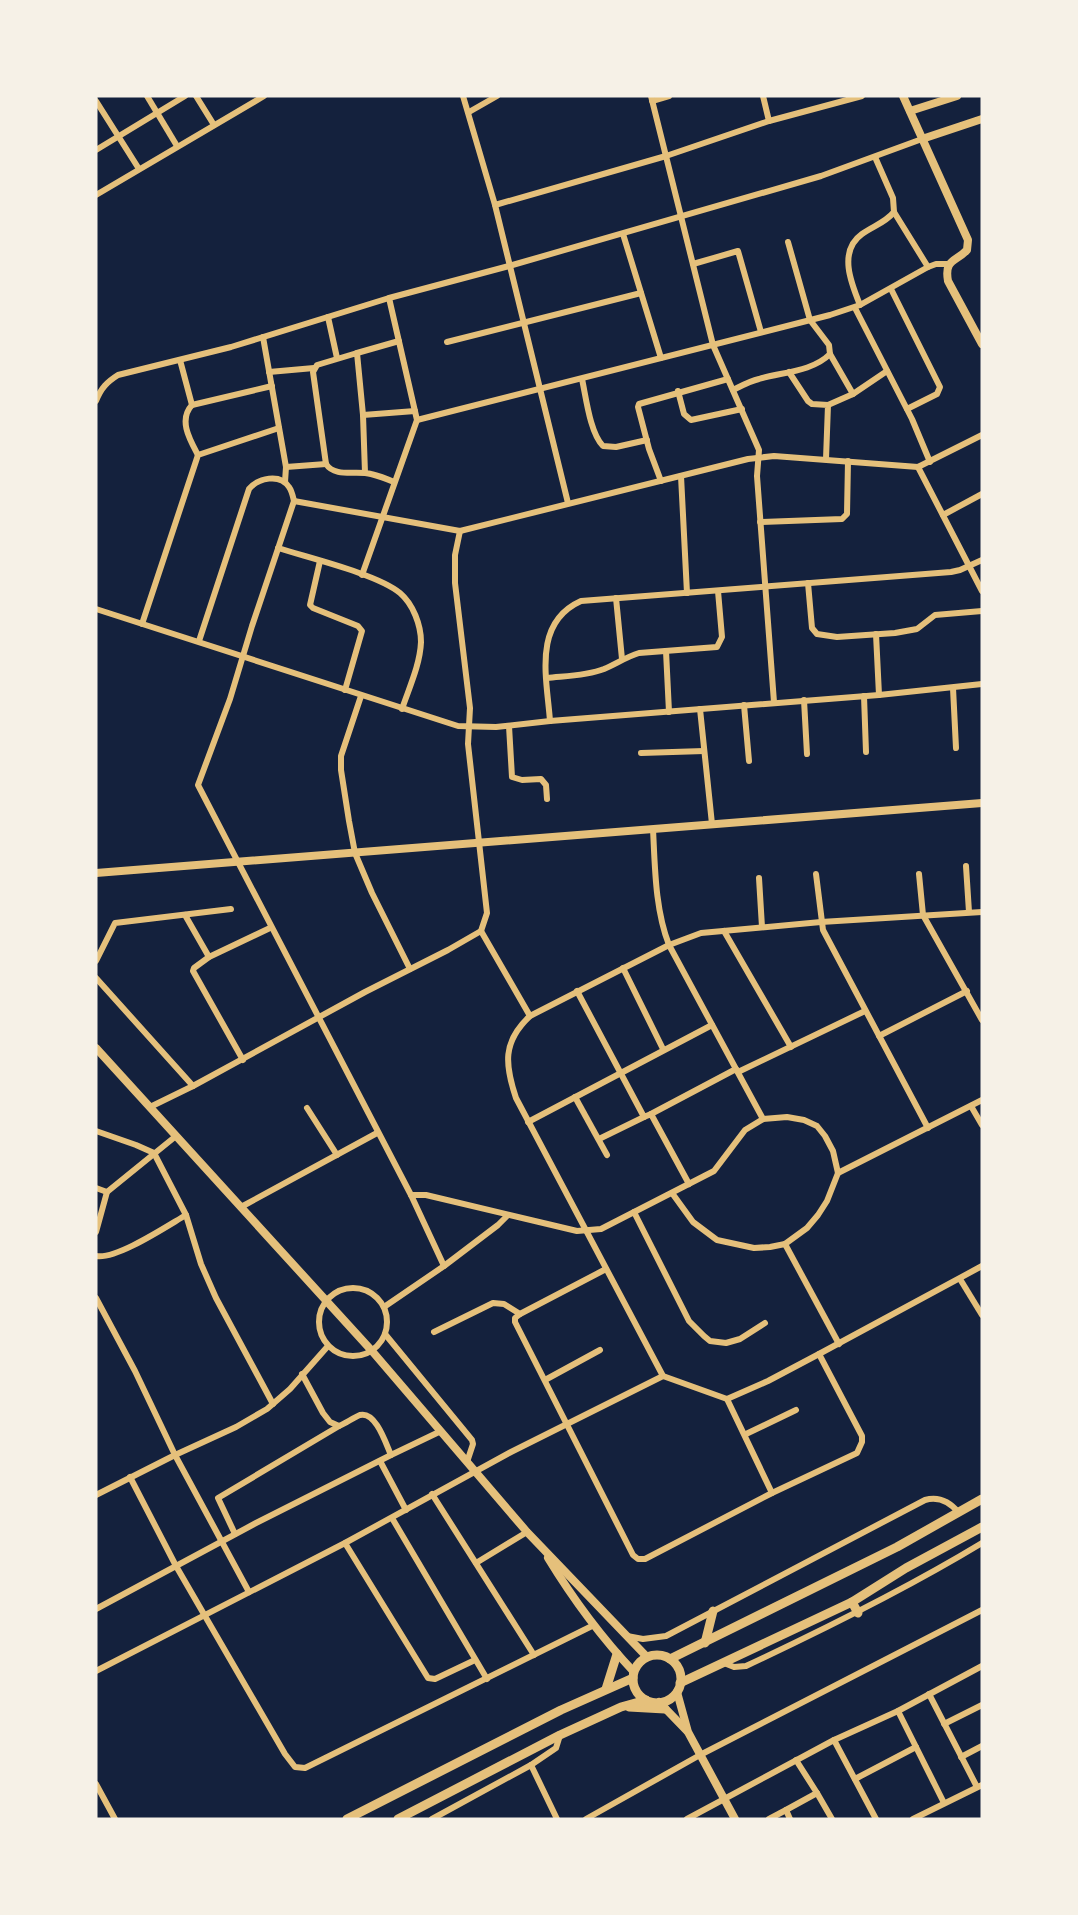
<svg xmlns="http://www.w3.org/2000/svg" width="1078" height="1915" font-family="Signika,sans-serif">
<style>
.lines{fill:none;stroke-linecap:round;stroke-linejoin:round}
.minor{stroke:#e5c07b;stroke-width:6}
.tertiary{stroke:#e5c07b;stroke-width:8}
.secondary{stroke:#e5c07b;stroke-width:8}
.primary{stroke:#e5c07b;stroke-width:9}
</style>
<rect width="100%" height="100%" fill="#14213d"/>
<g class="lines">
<g class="minor">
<polyline points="147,96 177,146"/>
<polyline points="196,96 214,125"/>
<polyline points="463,96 495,205 568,503"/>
<polyline points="651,96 713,345 759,450 757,476 774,702"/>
<polyline points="763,96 769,121"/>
<polyline points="96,101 139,169"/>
<polyline points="652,101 669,96"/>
<polyline points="469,112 497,96"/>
<polyline points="96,150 185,96"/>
<polyline points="96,195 264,96"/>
<polyline points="495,205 666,156 769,121 862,96"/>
<polyline points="894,212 928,267"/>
<polyline points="623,234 661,358"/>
<polyline points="693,264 738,251 761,332"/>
<polyline points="891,289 940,387 937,394 907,409"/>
<path d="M860 305C851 283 838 251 862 234 873 226 885 223 894 212L893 198 875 157"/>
<polyline points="855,308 912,419 930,462"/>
<polyline points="328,317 337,358"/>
<polyline points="263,337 286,467 285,482"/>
<polyline points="447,342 641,293"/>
<polyline points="357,353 399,341"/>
<polyline points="830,354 853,394"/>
<polyline points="180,360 192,405"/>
<polyline points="269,372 314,368"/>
<polyline points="789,372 808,401 812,404 828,405 826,459"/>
<path d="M582 379C586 397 590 433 603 446L616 447 647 440"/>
<path d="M733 390C741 386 750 381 759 379 782 372 812 372 830 354L829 345 810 320 788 242"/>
<polyline points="678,391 684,414 691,420 742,409"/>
<path d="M96 401C101 388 107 382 118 375L231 347 389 298 509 266 821 176 922 139"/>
<polyline points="828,405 853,394 887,371"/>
<polyline points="363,415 415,411"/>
<polyline points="417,420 830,315 860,305 928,267 936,264 949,264"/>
<path d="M198 455C190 440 178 420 192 405L272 386"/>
<polyline points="286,467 326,464"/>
<polyline points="918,467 982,591"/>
<path d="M365 473 363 415 357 353 317 365 313 372 326 464C335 478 357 470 371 474 379 476 387 479 394 482"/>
<polyline points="681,476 687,593"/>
<polyline points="661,481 649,449 638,407 639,404 728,379"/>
<polyline points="294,501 252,626 230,699 198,785 411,1195 444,1266"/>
<polyline points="294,501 460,531 748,459 774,456 918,467 982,435"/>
<polyline points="943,515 982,494"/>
<polyline points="760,522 842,519 847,514 848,461"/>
<path d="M278 548C309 558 377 574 400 593 413 604 421 625 421 642 420 665 409 688 402 709"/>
<polyline points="320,561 310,605 313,608 358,626 362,631 345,690"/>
<polyline points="362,575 417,420 389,298"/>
<polyline points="808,583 812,628 817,634 837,637 895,633 917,629 935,615 982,611"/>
<polyline points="616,598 622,659"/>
<polyline points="96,609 458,726 496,727 550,721 879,695 982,684"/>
<polyline points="142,624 198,455 279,428"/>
<polyline points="876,634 879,695"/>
<path d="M199 641 249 489C258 478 280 473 289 487 292 491 293 497 294 501"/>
<polyline points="666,651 669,712"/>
<path d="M547 678C565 676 586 676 604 669 616 664 626 657 639 653L717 647 722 637 718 591"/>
<polyline points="953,688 956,748"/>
<polyline points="361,696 341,756 341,770 349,821 355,853 372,893 410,969"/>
<polyline points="864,696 866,752"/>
<polyline points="804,700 807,754"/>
<polyline points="744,705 749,761"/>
<polyline points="700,709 712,824"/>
<path d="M550 721C547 679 532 623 581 601L951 572 960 570 982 560"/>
<polyline points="509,726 512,777 522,780 541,779 546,785 547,799"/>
<polyline points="641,753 704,751"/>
<path d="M653 829C655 867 655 909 669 945L763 1119"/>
<polyline points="966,866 969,912"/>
<polyline points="816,874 823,930 928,1128"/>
<polyline points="919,874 923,915 982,1020"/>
<polyline points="759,878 762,927"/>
<polyline points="185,915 209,957"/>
<polyline points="481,931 530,1016"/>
<polyline points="724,931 791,1047"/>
<polyline points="96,961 115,923 231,909"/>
<polyline points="623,968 663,1049"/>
<polyline points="96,978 193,1086"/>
<polyline points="577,991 644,1117 651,1114 689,1184"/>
<polyline points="879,1036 967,991"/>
<polyline points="243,1060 193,971 194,968 209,957 270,928"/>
<polyline points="738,1072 865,1011"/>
<polyline points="575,1097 607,1155"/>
<polyline points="971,1106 982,1125"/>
<polyline points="150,1107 193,1086 365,992 448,950 481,931 487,913 468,744 470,708 455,583 455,555 460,531"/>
<polyline points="307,1108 337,1155"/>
<polyline points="651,1114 736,1069"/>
<polyline points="528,1122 712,1025"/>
<polyline points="96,1131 136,1145 154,1153 186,1215 201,1264 216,1298 273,1404"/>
<polyline points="599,1139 644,1117"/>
<polyline points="838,1173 982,1100"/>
<polyline points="96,1188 107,1192"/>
<polyline points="411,1195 426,1195 577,1231 601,1229 714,1171 745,1130 763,1119 787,1117 804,1120 817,1126 825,1136 833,1151 838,1173 827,1201 818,1215 807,1228 785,1244 770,1247 754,1248 717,1240 693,1222 672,1193"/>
<polyline points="241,1207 377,1133"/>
<polyline points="634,1212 689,1321 704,1336 710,1341 726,1343 740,1339 765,1323"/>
<polyline points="96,1232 107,1192 176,1136"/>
<polyline points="785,1244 839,1344"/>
<path d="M96 1256C116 1260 167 1226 186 1215"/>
<polyline points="606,1269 520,1314 515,1318 515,1322 633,1555 638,1559 645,1559 772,1493 857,1453 862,1442 862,1436 819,1354"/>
<polyline points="960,1279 982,1315"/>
<circle cx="353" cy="1322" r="34"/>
<polyline points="96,1298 135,1371 175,1455 249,1592"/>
<polyline points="384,1307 444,1266 498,1225 507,1216"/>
<polyline points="434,1332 493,1303 504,1304 520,1314"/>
<polyline points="385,1334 472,1440 473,1444 467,1462"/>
<polyline points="545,1380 600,1350"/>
<polyline points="727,1399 768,1381 819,1354 982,1266"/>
<polyline points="746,1434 796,1410"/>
<polyline points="391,1455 439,1432"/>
<polyline points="380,1461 406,1510"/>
<polyline points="130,1477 176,1566 285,1754 295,1767 305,1768 594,1625"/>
<path d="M772 1493 727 1399 663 1376 516 1098C505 1065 502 1042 530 1016L669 945 701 933 821 922 982 912"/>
<polyline points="432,1494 534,1655"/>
<polyline points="96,1495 175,1455 236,1427 267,1409 290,1389 328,1346"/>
<polyline points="392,1518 487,1679"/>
<polyline points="235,1534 218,1498 339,1426"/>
<polyline points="345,1543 428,1678 435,1679 475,1660"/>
<polyline points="476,1563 527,1532"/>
<path d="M96 1609 256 1523 391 1455C386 1444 376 1411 360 1415 353 1418 346 1423 339 1426L330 1422 323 1413 302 1374"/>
<path d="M627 1636 643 1639 666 1636 925 1500C939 1496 950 1502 959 1513"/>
<path d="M724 1663 734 1667 746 1666C827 1628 906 1589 982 1543"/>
<polyline points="96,1671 345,1543 511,1452 663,1376"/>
<polyline points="929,1694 977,1787"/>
<polyline points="898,1711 944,1803"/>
<polyline points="944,1724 982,1705"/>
<polyline points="834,1740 876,1819"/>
<polyline points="961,1757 982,1746"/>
<polyline points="531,1765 557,1819"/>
<polyline points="855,1779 916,1747"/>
<polyline points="96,1784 115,1819"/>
<polyline points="817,1793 832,1819"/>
<polyline points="432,1819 531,1765 556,1748 560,1735"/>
<polyline points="586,1819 700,1755 982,1610"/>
<polyline points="687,1819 834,1740 898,1711 982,1666"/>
<polyline points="769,1819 786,1810"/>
<polyline points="790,1819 786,1810 817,1793 796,1760"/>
<polyline points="913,1819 982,1785"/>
</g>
<g class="tertiary">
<path d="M903 96 968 240 967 250C956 262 944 259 948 281L982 344"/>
<polyline points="910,111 957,96"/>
<polyline points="922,139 982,119"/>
<polyline points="677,1692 688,1732 735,1819"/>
<polyline points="659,1702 687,1731"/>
</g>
<g class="secondary">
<polyline points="96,873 982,803"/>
<polyline points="96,1048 372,1351 527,1532 647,1657"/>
<path d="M548 1558C573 1599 601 1637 634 1672"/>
</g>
<g class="primary">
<polyline points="852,1602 858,1613"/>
<polyline points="705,1643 713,1611"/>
<circle cx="657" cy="1679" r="24"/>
<polyline points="670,1659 897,1547 982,1499"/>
<polyline points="680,1683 852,1602 906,1568 982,1527"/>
<polyline points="606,1689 617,1654"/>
<polyline points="629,1707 665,1709"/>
<polyline points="347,1819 561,1710 633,1678"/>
<polyline points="398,1819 560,1735 621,1707 646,1700"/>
</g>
</g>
<rect width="1078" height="1915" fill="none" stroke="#f6f1e7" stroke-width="195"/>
</svg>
